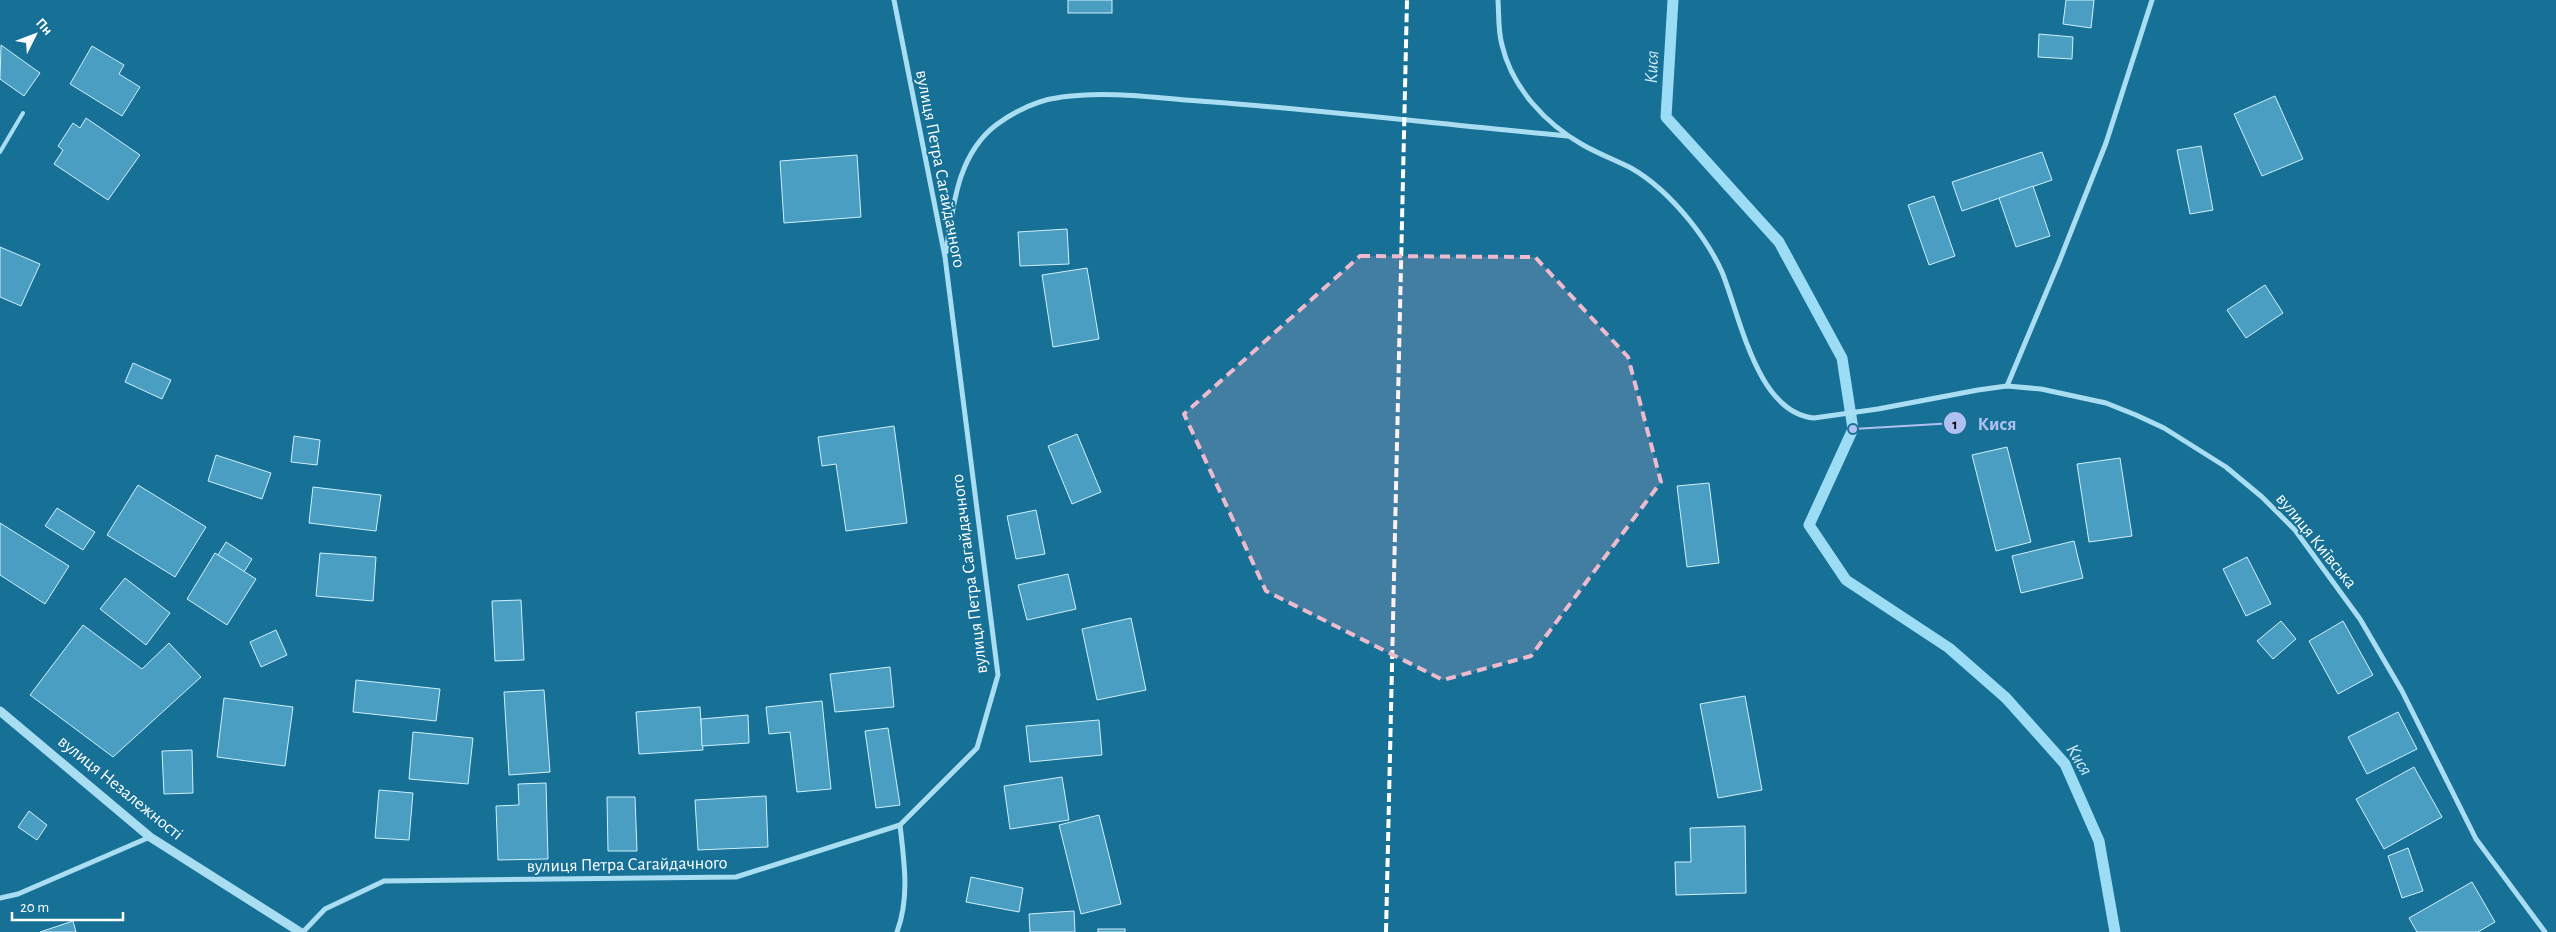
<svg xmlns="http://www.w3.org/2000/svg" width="2556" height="932" font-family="'Alegreya Sans',sans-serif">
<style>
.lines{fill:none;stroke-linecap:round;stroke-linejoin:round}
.stream{stroke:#9cdcf4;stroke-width:11}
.building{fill:#499ec1;stroke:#d0f0fc}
.service{stroke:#a9ddf1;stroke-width:4}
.minor{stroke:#a9ddf1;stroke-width:5}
.tertiary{stroke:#a9ddf1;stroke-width:9}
.rail{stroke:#fff;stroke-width:4;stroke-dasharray:9 4;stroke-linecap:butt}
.marked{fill:#edbace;fill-opacity:0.2;stroke:#edbace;stroke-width:4;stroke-dasharray:10 6;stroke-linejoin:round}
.labels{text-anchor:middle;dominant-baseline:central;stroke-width:4;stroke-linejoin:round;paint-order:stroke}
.street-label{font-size:18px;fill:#fff;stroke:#177096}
.water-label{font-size:19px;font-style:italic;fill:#d0eefa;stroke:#177096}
.leader{fill:none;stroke:#b0c1f1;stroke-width:2}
.callout-dot{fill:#b0c1f1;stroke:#177096;stroke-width:2}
.mark-label{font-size:15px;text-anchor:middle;font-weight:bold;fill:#111}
.callout-label{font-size:19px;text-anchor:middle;font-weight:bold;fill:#b0c1f1;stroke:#177096;stroke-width:4;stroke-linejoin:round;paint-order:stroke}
</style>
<rect width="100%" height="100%" fill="#177096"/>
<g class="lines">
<polyline class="stream" points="1673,0 1666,117 1779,242 1842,358 1853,429 1809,525 1846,580 1949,648 2006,698 2065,764 2099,841 2115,932"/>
</g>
<g class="building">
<rect x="1068" y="0" width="44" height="13"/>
<polygon points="2066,0 2094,0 2091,28 2063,24"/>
<polygon points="2039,34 2073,37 2072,59 2038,57"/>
<polygon points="1,45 40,73 24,96 0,79"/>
<polygon points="92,46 124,65 119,74 140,87 122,116 70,84"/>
<polygon points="2275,96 2303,159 2262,176 2234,114"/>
<polygon points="86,118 140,155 108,200 54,164 63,150 58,146 73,123 80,128"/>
<polygon points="2201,146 2213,210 2190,214 2177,150"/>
<polygon points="2042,152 2052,180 1962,211 1952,182"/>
<polygon points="857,155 861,217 784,223 780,161"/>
<polygon points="2033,186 2050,236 2016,247 1999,198"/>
<polygon points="1934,196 1955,256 1929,265 1908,205"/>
<polygon points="1067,229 1069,264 1020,266 1018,232"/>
<polygon points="0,247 40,264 21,306 0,297"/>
<polygon points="1087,268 1099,339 1053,347 1042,275"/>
<polygon points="2265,285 2283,313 2246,338 2227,310"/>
<polygon points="133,363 171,380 162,399 125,382"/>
<polygon points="894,426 907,523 846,531 836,464 822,466 818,437"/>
<polygon points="1077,434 1101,492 1072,504 1048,446"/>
<polygon points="294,436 320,440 317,465 291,462"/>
<polygon points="2007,447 2031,542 1996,551 1972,455"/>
<polygon points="216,455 271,473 262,499 208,481"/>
<polygon points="2120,458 2132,536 2089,542 2077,464"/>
<polygon points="1709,483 1719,563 1687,567 1677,486"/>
<polygon points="138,485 206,527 175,577 107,535"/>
<polygon points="313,487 381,495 376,531 309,523"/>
<polygon points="57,508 95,532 83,550 45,526"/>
<polygon points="1036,510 1045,554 1016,559 1007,516"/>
<polygon points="0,523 69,566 45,604 0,575"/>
<polygon points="2074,541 2083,578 2021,593 2012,556"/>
<polygon points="226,542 252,559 244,572 218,555"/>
<polygon points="215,553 256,579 227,625 187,599"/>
<polygon points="320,553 376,557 373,601 316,596"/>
<polygon points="2247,557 2271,604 2246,616 2223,569"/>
<polygon points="1068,574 1076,609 1027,620 1018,585"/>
<polygon points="125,578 170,613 146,645 100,609"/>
<polygon points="521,600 524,660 495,661 492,601"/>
<polygon points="1131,618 1146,690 1097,700 1082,629"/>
<polygon points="2281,621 2296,639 2273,659 2257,641"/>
<polygon points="2343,621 2373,675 2338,694 2309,641"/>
<polygon points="83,625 142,669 169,643 201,677 113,757 30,695"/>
<polygon points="276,630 287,655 261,667 250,642"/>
<polygon points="890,667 894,707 835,712 830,674"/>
<polygon points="356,680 440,689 436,721 353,712"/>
<polygon points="544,690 550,772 509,775 504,692"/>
<polygon points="1745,696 1762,790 1718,798 1700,704"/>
<polygon points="224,698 293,707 285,766 217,757"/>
<polygon points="822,701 831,789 797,792 790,732 769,734 766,707"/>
<polygon points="700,707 703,750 639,754 636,712"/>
<polygon points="2398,712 2417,749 2367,774 2348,737"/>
<polygon points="748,715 749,743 702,746 701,719"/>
<polygon points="1099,720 1102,755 1030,762 1026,726"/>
<polygon points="888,728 900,805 876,808 865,731"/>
<polygon points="413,732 473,738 468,784 409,779"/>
<polygon points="192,750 193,793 164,794 162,751"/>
<polygon points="2414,767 2442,817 2384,849 2356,799"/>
<polygon points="1062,777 1069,820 1010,829 1004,786"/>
<polygon points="546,783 548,859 498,860 496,806 519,805 518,784"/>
<polygon points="379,790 413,793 409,840 375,838"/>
<polygon points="766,796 768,847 698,850 695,800"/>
<polygon points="607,797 635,797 637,851 608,851"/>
<polygon points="29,811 47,825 37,840 18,827"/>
<polygon points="1099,815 1121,904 1081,914 1059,825"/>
<polygon points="1745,826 1746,893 1676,895 1675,862 1691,862 1690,828"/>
<polygon points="2408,848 2423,891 2402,898 2388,856"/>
<polygon points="971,877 1023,888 1019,912 966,902"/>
<polygon points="2472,882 2495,922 2478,932 2417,932 2409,918"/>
<polygon points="1074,911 1075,932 1030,932 1029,914"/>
<polygon points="73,921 76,932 40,932"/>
<rect x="1098" y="929" width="27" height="3"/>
</g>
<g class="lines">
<polyline class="service" points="0,152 23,113"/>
<g class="minor">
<path d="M1498 0C1499 15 1498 31 1502 45 1512 88 1546 124 1583 145 1599 154 1615 160 1631 168 1654 181 1673 200 1690 221 1702 236 1714 254 1722 272 1740 316 1757 413 1814 418L1878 409 1978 390 2007 386 2041 389 2106 403 2136 415 2164 428 2226 467 2262 497 2295 530 2360 619 2402 691 2476 839 2545 932"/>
<path d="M946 252C953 207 957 155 996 125 1015 111 1038 100 1062 97 1111 90 1163 99 1213 102 1331 111 1449 125 1567 136"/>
<polyline points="2007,386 2059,262 2106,143 2152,0"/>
<polyline points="0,898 18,894 150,837"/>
<polyline points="303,932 325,909 384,881 736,877 900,825 977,748 998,675 945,257 894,0"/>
<path d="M897 932C910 897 904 861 900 825"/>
</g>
<polyline class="tertiary" points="0,711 150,837 300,932"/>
<polyline class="rail" points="1386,932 1407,0"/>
</g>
<path class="marked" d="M1360 256 1535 257 1628 357 1661 482 1531 656 1443 680 1266 591 1184 414Z"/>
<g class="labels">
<g class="street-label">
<text transform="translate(940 169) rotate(79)">вулиця Петра Сагайдачного</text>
<text transform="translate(2316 541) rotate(51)">вулиця Київська</text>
<text transform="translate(970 574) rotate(-97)">вулиця Петра Сагайдачного</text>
<text transform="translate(120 788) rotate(39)">вулиця Незалежності</text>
<text transform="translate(627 865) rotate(-1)">вулиця Петра Сагайдачного</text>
</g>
<g class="water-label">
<text transform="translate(1652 67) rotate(-87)">Кися</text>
<text transform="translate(2079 760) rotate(59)">Кися</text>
</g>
</g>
<path class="leader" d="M1853 429L1955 423"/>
<g class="callout-dot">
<circle cx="1853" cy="429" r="5"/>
<circle cx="1955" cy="423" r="12"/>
</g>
<g class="mark-label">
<text x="1955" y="429">1</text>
</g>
<g class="callout-label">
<text x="1997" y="430">Кися</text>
</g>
<g transform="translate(35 35) rotate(48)" stroke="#177096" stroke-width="4" paint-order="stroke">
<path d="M0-4L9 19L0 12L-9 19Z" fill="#ffffff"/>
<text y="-8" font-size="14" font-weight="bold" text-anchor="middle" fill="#ffffff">Пн</text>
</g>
<path d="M12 912v8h111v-8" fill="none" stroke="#ffffff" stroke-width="2.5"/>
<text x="20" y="912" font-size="15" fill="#ffffff" stroke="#177096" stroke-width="4" paint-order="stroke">20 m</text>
</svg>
